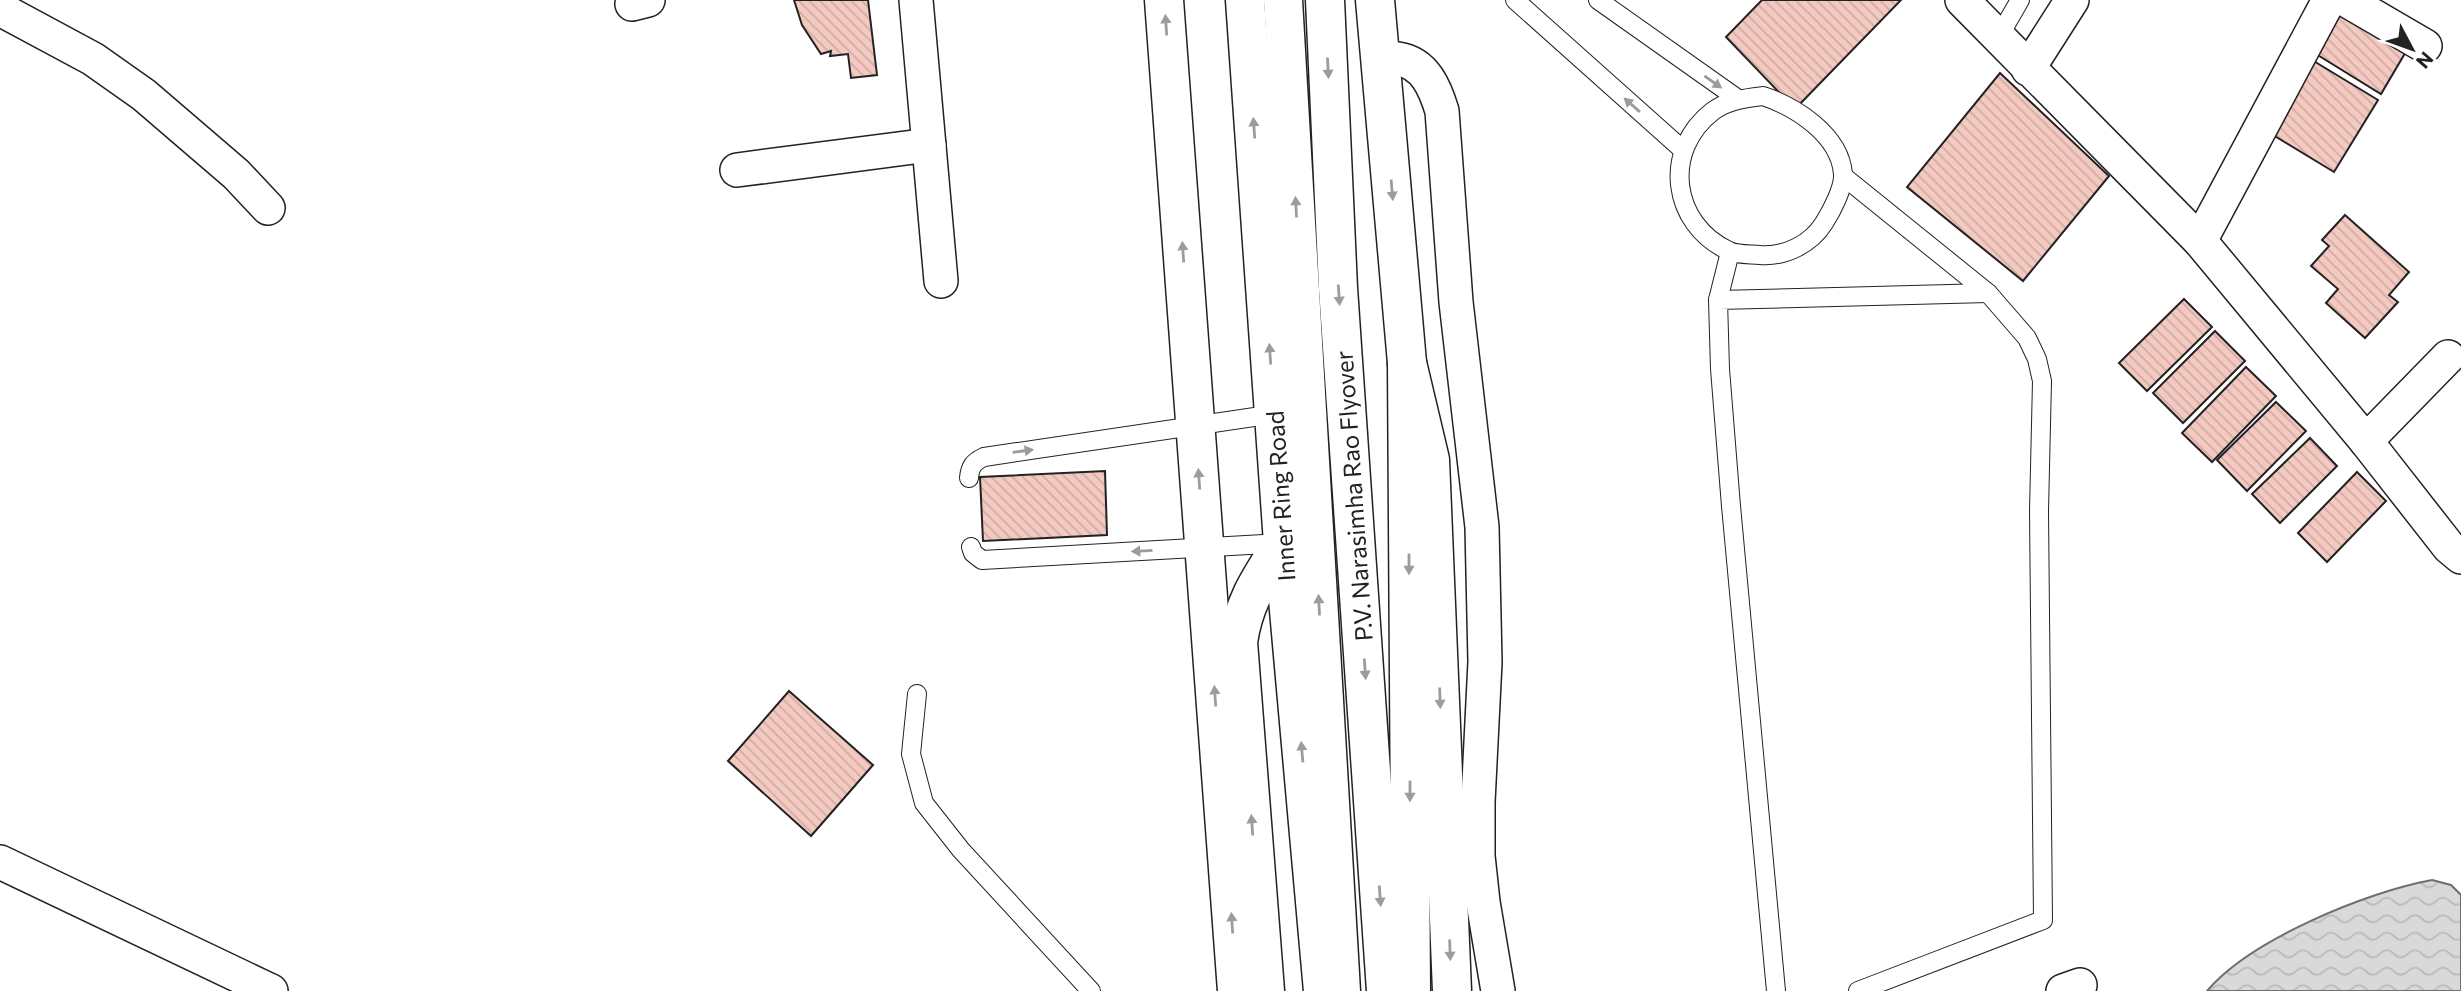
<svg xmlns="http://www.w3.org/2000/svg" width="2461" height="991" font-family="Commissioner,sans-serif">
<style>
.water{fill:url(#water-waves);stroke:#6f6f6f;stroke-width:2}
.building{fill:url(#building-back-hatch);stroke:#222;stroke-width:2}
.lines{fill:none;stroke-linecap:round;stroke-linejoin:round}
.service-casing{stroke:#222;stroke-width:20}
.minor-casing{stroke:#222;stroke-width:36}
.tertiary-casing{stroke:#222;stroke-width:41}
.primary-casing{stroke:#222;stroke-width:41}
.motorway-casing{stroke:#222;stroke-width:41}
.service{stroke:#fff;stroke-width:18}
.minor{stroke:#fff;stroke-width:33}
.tertiary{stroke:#fff;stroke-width:38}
.primary{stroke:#fff;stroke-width:38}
.motorway{stroke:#fff;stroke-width:38}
.oneway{fill:#9c9c9c}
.labels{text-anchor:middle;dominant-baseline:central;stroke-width:5;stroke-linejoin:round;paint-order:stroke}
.street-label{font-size:24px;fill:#222;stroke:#fff}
</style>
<defs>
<pattern id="water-waves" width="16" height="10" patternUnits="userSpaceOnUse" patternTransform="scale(1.75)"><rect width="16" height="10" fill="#d9d9d9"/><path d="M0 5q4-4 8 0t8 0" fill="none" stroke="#bababa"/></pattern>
<pattern id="building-back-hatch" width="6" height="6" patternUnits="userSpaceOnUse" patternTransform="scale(1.75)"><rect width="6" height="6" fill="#f3c9c0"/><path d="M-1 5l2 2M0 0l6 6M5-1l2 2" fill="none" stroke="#d0aca5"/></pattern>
</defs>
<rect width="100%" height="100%" fill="#fff"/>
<path class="water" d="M2432 880 2451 885 2461 895V991H2207C2250 940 2366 892 2432 880Z"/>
<g class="building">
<polygon points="794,0 868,0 877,75 851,78 848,54 830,56 831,51 821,54 802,25"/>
<polygon points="1762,0 1901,0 1795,109 1726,37"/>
<polygon points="2345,4 2411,43 2381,94 2316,54"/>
<polygon points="2312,60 2378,100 2334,172 2268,132"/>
<polygon points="2000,73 2109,176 2023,281 1907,187"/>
<polygon points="2345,215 2409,272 2389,295 2398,302 2365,338 2326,303 2338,289 2311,266 2329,246 2322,240"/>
<polygon points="2184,299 2212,327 2147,391 2119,363"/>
<polygon points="2215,331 2245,361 2183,423 2153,393"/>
<polygon points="2246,367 2276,396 2212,462 2182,433"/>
<polygon points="2276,402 2306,431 2247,491 2217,460"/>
<polygon points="2310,438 2337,466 2280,523 2252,494"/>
<polygon points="1105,471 1107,535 983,541 980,477"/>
<polygon points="2357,472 2386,501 2327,562 2298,533"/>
<polygon points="789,691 873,765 811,836 728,761"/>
</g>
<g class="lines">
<g class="service-casing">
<g id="service">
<polyline points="1515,0 1683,150"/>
<polyline points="1598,0 1738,99"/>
<polyline points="1998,38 2020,0"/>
<path d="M1763 96C1796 107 1840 135 1843 174 1844 188 1831 212 1824 223 1811 244 1785 257 1760 255 1751 254 1737 255 1729 251 1671 224 1662 150 1713 111 1728 100 1746 98 1763 96Z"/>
<polyline points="1843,176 1988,293 2027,338 2037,359 2042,381 2039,511 2043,920 1858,991"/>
<polyline points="1718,300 1730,252"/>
<path d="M969 478C970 467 973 462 984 457L1274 414"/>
<polyline points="971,547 973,553 982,560 1283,543"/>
<polyline points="917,694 911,754 924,803 961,850 1091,991"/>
<polyline points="1776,991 1731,506 1720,369 1718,300 1988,293"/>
</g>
</g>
<g class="minor-casing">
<g id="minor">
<polyline points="916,0 941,281"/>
<polyline points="1962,0 2200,241 2366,441 2449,547 2461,557"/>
<polyline points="2346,0 2425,46"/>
<polyline points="632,4 648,0"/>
<polyline points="0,9 93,59 144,95 236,174 268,208"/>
<path d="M1398 59C1425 63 1435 88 1442 111L1456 302 1482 527 1485 662 1478 802V856L1483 902 1498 991"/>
<polyline points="2028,69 2072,0"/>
<polyline points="737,170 929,145"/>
<polyline points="2200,241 2329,0"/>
<polyline points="2366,441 2448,357"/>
<polyline points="0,862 271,991"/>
<polyline points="2063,991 2080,985"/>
</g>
</g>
<g class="tertiary-casing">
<polyline id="tertiary" points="1164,0 1237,991"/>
</g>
<g class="primary-casing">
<g id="primary">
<polyline points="1245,0 1283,543 1323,991"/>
<polyline points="1375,0 1407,363 1411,991"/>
</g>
</g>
<g class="motorway-casing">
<g id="motorway">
<polyline points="1283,0 1341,991"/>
<polyline points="1325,0 1338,288 1386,991"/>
<polyline points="1407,363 1430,460 1452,991"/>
<path d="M1265 991 1238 642C1244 600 1261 578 1283 543"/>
</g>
</g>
<use href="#service" class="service"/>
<use href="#minor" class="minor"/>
<use href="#tertiary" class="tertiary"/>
<use href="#primary" class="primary"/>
<use href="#motorway" class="motorway"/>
</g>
<defs><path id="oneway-solid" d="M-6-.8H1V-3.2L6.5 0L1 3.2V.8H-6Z" transform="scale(1.75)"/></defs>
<g class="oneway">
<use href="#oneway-solid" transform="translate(1166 25) rotate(-94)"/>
<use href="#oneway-solid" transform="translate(1328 68) rotate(87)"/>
<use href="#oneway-solid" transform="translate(1713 82) rotate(35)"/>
<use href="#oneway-solid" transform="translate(1632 105) rotate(-139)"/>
<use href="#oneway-solid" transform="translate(1254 128) rotate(-94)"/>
<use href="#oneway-solid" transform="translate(1392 190) rotate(85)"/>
<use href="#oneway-solid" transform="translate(1296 207) rotate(-93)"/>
<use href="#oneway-solid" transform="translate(1183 252) rotate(-94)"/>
<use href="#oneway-solid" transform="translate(1339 295) rotate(86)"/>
<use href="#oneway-solid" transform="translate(1270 354) rotate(-94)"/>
<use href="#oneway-solid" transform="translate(1023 451) rotate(-8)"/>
<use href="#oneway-solid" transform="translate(1199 479) rotate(-94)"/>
<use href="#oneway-solid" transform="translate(1142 551) rotate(177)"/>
<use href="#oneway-solid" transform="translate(1409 564) rotate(90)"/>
<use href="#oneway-solid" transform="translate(1319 605) rotate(-93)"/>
<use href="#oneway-solid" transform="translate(1365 669) rotate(86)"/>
<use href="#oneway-solid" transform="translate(1215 696) rotate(-94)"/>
<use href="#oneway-solid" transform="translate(1440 698) rotate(88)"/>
<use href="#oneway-solid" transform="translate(1302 752) rotate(-95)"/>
<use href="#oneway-solid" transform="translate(1410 791) rotate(90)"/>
<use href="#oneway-solid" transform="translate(1252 825) rotate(-94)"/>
<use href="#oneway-solid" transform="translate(1380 896) rotate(86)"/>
<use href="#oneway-solid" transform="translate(1232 923) rotate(-94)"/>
<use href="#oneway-solid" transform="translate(1450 950) rotate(88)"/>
</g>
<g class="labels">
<g class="street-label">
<text transform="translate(1280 496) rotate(-94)">Inner Ring Road</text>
<text transform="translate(1353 496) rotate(-94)">P.V. Narasimha Rao Flyover</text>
</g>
</g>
<g transform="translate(2412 49) rotate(131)" stroke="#ffffff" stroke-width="5" paint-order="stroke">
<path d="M0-5L12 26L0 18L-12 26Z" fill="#222222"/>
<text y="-10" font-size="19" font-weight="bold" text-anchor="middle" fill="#222222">N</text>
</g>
</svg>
